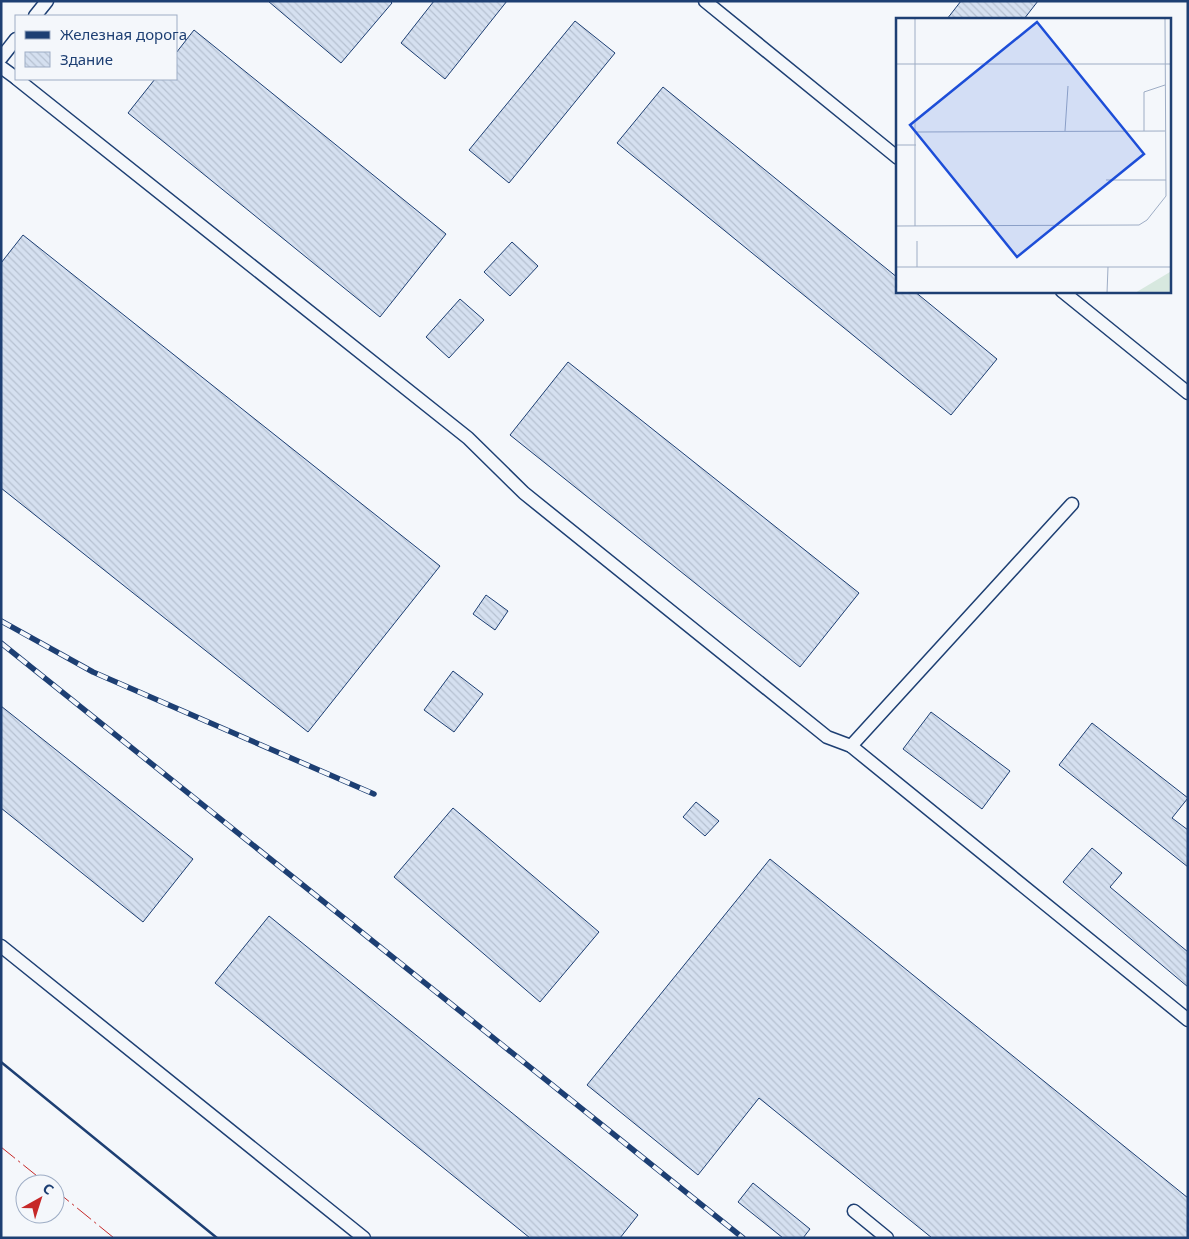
<svg xmlns="http://www.w3.org/2000/svg" width="1189" height="1239" font-family="'Noto Sans',sans-serif">
<style>
.building{fill:url(#building-back-hatch);stroke:#1d3f73}
.lines{fill:none;stroke-linecap:round;stroke-linejoin:round}
.lane-casing{stroke:#1d3f73;stroke-width:15}
.lane{stroke:#f4f7fb;stroke-width:12}
.rail-casing{stroke:#1d3f73;stroke-width:5.5}
.rail{stroke:#f4f7fb;stroke-width:4;stroke-dasharray:11;stroke-linecap:butt}
.wall{stroke:#1d3f73;stroke-width:2.5}
.power{stroke:#c62828;stroke-width:1;stroke-dasharray:18 4 2.5 4;stroke-linecap:butt}
.inset-road{fill:none;stroke:#9eadc5;stroke-width:1}
.view{fill:#1d4ed8;fill-opacity:0.15;stroke:#1d4ed8;stroke-width:2.5}
.inset-edge{fill:none;stroke:#1d3f73;stroke-width:2.5}
</style>
<defs>
<pattern id="building-back-hatch" width="6" height="6" patternUnits="userSpaceOnUse" patternTransform="scale(1.25)"><rect width="6" height="6" fill="#d5e0f0"/><path d="M-1 5l2 2M0 0l6 6M5-1l2 2" fill="none" stroke="#b6c1d1"/></pattern>
</defs>
<rect width="100%" height="100%" fill="#f4f7fb"/>
<g class="building">
<polygon points="268,1 390,1 392,3 341,63"/>
<polygon points="434,1 507,1 445,79 401,43"/>
<polygon points="961,1 1038,1 1024,19 947,19"/>
<polygon points="575,21 615,53 509,183 469,150"/>
<polygon points="194,30 446,234 380,317 128,113 155,79 176,79 176,53"/>
<polygon points="663,87 898,278 898,291 914,291 997,359 951,415 617,143"/>
<polygon points="23,235 440,566 308,732 1,488 1,263"/>
<polygon points="512,242 538,266 510,296 484,272"/>
<polygon points="460,299 484,320 449,358 426,337"/>
<polygon points="568,362 859,593 800,667 510,435"/>
<polygon points="486,595 508,611 495,630 473,614"/>
<polygon points="453,671 483,694 454,732 424,710"/>
<polygon points="1,706 193,859 143,922 1,808"/>
<polygon points="931,712 1010,771 982,809 903,749"/>
<polygon points="1092,723 1188,798 1172,818 1188,830 1188,867 1059,765"/>
<polygon points="696,802 719,821 705,836 683,817"/>
<polygon points="453,808 599,932 540,1002 394,877"/>
<polygon points="1092,848 1122,873 1110,887 1188,952 1188,987 1063,882"/>
<polygon points="770,859 1188,1198 1188,1238 932,1238 759,1098 698,1175 587,1085"/>
<polygon points="269,916 638,1215 620,1238 530,1238 215,983"/>
<polygon points="753,1183 810,1229 803,1238 783,1238 738,1202"/>
</g>
<g class="lines">
<g class="lane-casing">
<g id="lane">
<polyline points="705,1 898,158"/>
<polyline points="35,16 47,1"/>
<polyline points="1,58 16,39"/>
<polyline points="1,67 16,78"/>
<polyline points="17,79 468,438 524,493 827,737 851,746 1188,1020"/>
<polyline points="1062,291 1188,393"/>
<polyline points="851,746 1072,504"/>
<polyline points="1,946 364,1238"/>
<polyline points="854,1211 887,1238"/>
</g>
</g>
<use href="#lane" class="lane"/>
<g class="rail-casing">
<g id="rail">
<polyline points="1,621 93,672 374,794"/>
<polyline points="1,643 743,1238"/>
</g>
</g>
<use href="#rail" class="rail"/>
<polyline class="wall" points="1,1062 217,1238"/>
<g class="power">
<polyline points="1,1147 47,1184"/>
<polyline points="55,1190 114,1238"/>
</g>
</g>
<g transform="translate(896 18)">
<rect width="275" height="275" fill="#f4f7fb"/>
<path d="M274 254 275 275H239Z" fill="#d7e8df"/>
<path class="inset-road" d="M19 0V208M0 46H275M169 113 172 68M248 113V74L269 67M20 114 269 113M0 127H20M210 162H270M0 208 243 207 251 202 270 178 269 0M21 223V249M0 249H275M211 275 212 249"/>
<path class="view" d="M141 4 248 136 121 239 14 107Z"/>
<rect width="275" height="275" class="inset-edge"/>
</g>
<rect width="1189" height="1239" fill="none" stroke="#1d3f73" stroke-width="5"/>
<rect x="15" y="15" width="162" height="65" fill="#f4f7fb" stroke="#9eadc5"/>
<rect x="25" y="31" width="25" height="8" fill="#1d3f73" stroke="#9eadc5"/>
<text x="60" y="40" font-size="15" fill="#1d3f73">Железная дорога</text>
<rect x="25" y="52" width="25" height="15" fill="url(#building-back-hatch)" stroke="#9eadc5"/>
<text x="60" y="65" font-size="15" fill="#1d3f73">Здание</text>
<g transform="translate(40 1199) rotate(39)"><circle r="24" fill="#f4f7fb" stroke="#9eadc5"/>
<path d="M0-4L9 19L0 12L-9 19Z" fill="#c62828"/>
<text y="-8" font-size="14" font-weight="bold" text-anchor="middle" fill="#1d3f73">С</text>
</g>
</svg>
